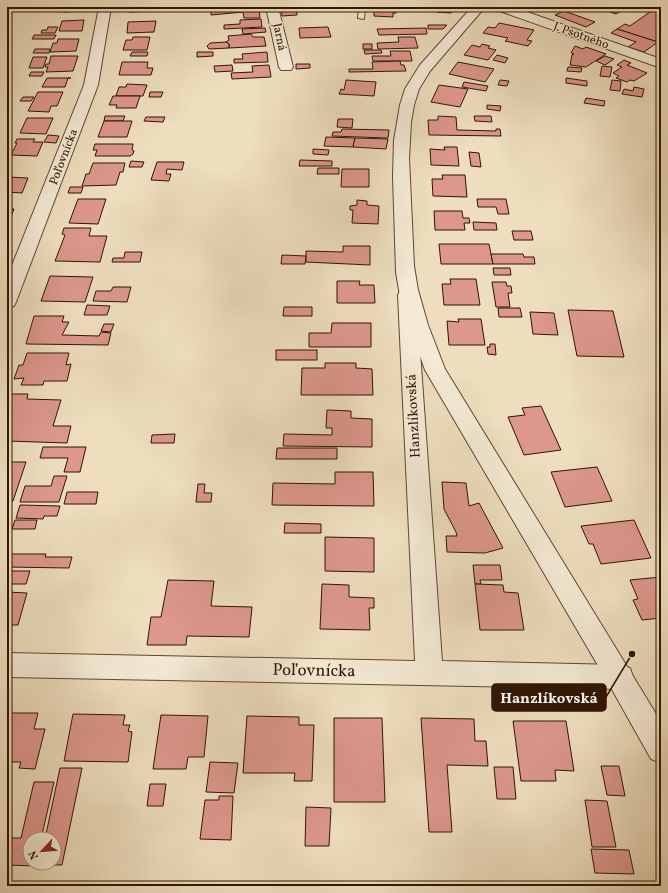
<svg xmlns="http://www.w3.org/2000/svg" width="668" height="893" font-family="Vollkorn,serif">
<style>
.building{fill:#dd978d;stroke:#2f1503}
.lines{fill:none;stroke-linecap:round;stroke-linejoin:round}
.service-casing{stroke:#5f4732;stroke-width:2}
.minor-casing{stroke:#5f4732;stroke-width:2}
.tertiary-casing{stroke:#5f4732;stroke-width:2}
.service{fill:#f4ead5;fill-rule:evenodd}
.minor{fill:#f4ead5;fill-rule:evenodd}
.tertiary{fill:#f4ead5;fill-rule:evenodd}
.labels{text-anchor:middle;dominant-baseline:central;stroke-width:3;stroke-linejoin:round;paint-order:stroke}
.far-street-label{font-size:12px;fill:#2f1503;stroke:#f4ead5}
.street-label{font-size:14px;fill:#2f1503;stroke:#f4ead5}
.near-street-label{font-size:17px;fill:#2f1503;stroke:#f4ead5}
.leader{fill:none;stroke:#2f1503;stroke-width:1.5}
.callout-dot{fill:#2f1503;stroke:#f4ead5;stroke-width:1.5}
.callout{fill:#2f1503;stroke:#2f1503;stroke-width:1.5}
.callout-label{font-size:15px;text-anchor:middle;font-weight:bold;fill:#fff}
</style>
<rect width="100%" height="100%" fill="#eedebe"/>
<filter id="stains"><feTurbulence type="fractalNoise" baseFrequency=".005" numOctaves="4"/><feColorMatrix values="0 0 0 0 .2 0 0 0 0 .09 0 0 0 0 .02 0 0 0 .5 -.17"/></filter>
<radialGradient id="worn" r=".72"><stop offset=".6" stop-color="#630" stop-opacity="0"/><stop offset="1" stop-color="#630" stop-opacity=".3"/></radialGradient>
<g class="building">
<polygon points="65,7 88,7 87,11 63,12"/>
<polygon points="130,7 154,7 154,11 129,12"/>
<polygon points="204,7 259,7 204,10"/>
<polygon points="259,7 260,18 244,18 243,12 211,15 211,10"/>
<polygon points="281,7 296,7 297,15 282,16"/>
<polygon points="378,7 396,7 396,13 393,13 393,17 374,16 374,11 378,11"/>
<polygon points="437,7 451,7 451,13 437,12"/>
<polygon points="595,7 627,7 616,14"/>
<polygon points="657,7 661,7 661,40 658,42 617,29 625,24 630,26"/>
<polygon points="564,11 595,22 586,27 555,15"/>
<polygon points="261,19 262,27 224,29 224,25 240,24 240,20"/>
<polygon points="84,20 82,31 59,31 62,21"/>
<polygon points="156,21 154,32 127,33 128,22"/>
<polygon points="499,23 534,30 527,40 532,41 528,46 505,41 508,38 483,33 488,27 495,28"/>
<polygon points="428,25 447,25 443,29 428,29"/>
<polygon points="48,27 58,27 55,33 41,33 42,30 47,30"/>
<polygon points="328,27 331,37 300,38 299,28"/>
<polygon points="265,28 266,32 243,34 242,29"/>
<polygon points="426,28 427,34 379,35 377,29"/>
<polygon points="617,29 658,42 644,52 628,47 636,42 611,33"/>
<polygon points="251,34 253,37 264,37 266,46 229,48 229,44 226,42 229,40 228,36"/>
<polygon points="34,35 56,35 54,39 32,39"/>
<polygon points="133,37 150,37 147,50 123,50 126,40 132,40"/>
<polygon points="398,37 415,37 418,48 378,49 377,43 399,42"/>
<polygon points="58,39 79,39 76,51 50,52 53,43 57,43"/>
<polygon points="226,42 229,44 229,48 209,49 207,46 210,43"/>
<rect x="363" y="44" width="9" height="5"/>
<polygon points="482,44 490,46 488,48 496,50 488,60 464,55 472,45 480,47"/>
<polygon points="575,46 583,49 586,47 606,54 586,67 570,65 572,55 574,54 571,53"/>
<polygon points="35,49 50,49 49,53 33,53"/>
<polygon points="364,50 381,50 382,53 365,54"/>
<polygon points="390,51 410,51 412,61 373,61 372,56 391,56"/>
<polygon points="132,52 148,52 147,56 130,56"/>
<polygon points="197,52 213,52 213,56 197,57"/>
<polygon points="267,52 268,62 234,63 234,59 243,59 242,54"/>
<polygon points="497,55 508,58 505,63 493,60"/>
<polygon points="51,56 78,56 73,71 46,72 48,67 45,67 46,64 49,64"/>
<polygon points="605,56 614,59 605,65 596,61"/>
<polygon points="33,57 47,57 43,68 29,68"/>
<polygon points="624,60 631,63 627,65 647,73 634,81 630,80 627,82 616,78 619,76 613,73 622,67 617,65"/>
<polygon points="400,61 401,65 404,65 406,71 349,72 349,69 373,69 372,62"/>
<polygon points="122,62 148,62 147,68 153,68 151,75 119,75"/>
<polygon points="458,62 494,69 485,82 449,74"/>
<polygon points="296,64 310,64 310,68 296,69"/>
<polygon points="232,65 233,71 215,72 214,66"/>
<polygon points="269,65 271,77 232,79 231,73 253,72 252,66"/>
<polygon points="602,66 612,67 610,77 600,76"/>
<polygon points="568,67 582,68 581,72 567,71"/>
<polygon points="31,72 44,72 42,76 29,76"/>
<polygon points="47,78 71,78 68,78 65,87 42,87"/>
<polygon points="566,78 587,81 587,86 566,83"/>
<polygon points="346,80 376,82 374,96 339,94 341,89 344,90"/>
<polygon points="500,80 509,81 507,86 498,85"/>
<polygon points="612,80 621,81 620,91 610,90"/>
<polygon points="464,82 488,86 486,91 462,87"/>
<polygon points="127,84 147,85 143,96 116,96 119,87 126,87"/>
<polygon points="439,85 468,89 460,107 431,102"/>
<polygon points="634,87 644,89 642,97 622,94 624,89 633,91"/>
<polygon points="38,92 63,92 57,106 51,106 49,112 28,111"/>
<polygon points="150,92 163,92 161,97 149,97"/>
<polygon points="113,96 140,96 136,108 116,108 117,105 109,105"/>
<polygon points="23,97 34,97 31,101 20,101"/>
<polygon points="586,98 605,101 604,106 584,103"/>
<polygon points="487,105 501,106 500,111 487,109"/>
<polygon points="105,116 125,116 123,121 104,121"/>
<polygon points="438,116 456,117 457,130 496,131 496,129 500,129 501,136 429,135 428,120 438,120"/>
<polygon points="474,116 491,116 492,122 475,121"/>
<polygon points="146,117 165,117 163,122 144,121"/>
<polygon points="27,118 53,118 46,134 20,133"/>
<polygon points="338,119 353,119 352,128 337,127"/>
<polygon points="104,121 132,121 127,137 98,137"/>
<polygon points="342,129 389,130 388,138 332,136 333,132 341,132"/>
<polygon points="48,135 59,136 56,143 44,142"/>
<polygon points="326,137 355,138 353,147 324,146"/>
<polygon points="355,138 388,139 386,149 353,147"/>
<polygon points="17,139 35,139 33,142 43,142 37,156 11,155 17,143 15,143"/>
<polygon points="95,144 133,144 132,150 134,151 133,154 130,156 95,156 97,150 93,150"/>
<polygon points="444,147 457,147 459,166 431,165 430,149 445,150"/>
<polygon points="313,149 329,150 328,155 313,154"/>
<polygon points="469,152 479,153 481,167 471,166"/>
<polygon points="300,160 332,161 332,166 299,166"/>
<polygon points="131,161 144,162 142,167 129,167"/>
<polygon points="157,162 184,162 182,170 167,169 166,174 171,174 169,181 151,180"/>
<polygon points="93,163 125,163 123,172 120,172 116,185 82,186 86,174 89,174"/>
<polygon points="318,168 339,168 339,174 317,174"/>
<polygon points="342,169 369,169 369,187 341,187"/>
<polygon points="442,175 465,175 467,197 433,196 432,179 443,179"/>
<polygon points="7,177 28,178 22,193 7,192"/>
<polygon points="70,187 83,187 81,193 68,193"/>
<polygon points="78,199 106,199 98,224 69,223"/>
<polygon points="477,199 506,199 509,214 498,214 496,207 478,207"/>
<polygon points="357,200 367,201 367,205 379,206 378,224 352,223 353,210 350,210 350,206 357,205"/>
<polygon points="7,202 12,202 9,209 14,209 7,226"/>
<polygon points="434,211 462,211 463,218 469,218 470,223 464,223 465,230 435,230"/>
<polygon points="473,222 496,223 497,230 474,230"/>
<polygon points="64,228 91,228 89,236 107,236 100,262 55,261 65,235 62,234"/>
<polygon points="512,231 531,231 533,240 514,240"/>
<polygon points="439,244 489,244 493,264 441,264"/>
<polygon points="343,246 370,246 370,265 306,262 306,251 343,252"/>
<polygon points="125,252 142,252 140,262 112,262 113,258 124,258"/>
<polygon points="491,254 523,254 524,257 534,257 535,264 493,264"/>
<polygon points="282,255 306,256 305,264 281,264"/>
<polygon points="493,268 510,268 511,275 494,275"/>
<polygon points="50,276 93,277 85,302 41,301"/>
<polygon points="450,279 476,279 480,305 444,305 442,284 451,284"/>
<polygon points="337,281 360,281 359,285 374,285 375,303 337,303"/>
<polygon points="492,282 506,282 507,286 511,286 512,293 508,293 510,307 496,307"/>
<polygon points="113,287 131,287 127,302 93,301 96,291 111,291"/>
<polygon points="87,305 110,306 107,315 84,315"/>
<polygon points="284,307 312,307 312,316 283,316"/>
<polygon points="498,308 520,308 522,317 499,317"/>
<polygon points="568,310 613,311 624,357 577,356"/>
<polygon points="530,312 554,313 558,335 533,334"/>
<polygon points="34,316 64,316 62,322 69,322 62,335 99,336 101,332 111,333 108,345 26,344"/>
<polygon points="458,319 481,319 485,345 449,345 447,321 459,322"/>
<polygon points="332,323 371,323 371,347 309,347 309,333 331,333"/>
<polygon points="104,324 114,324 111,332 101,331"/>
<polygon points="490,344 495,344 496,355 488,354 487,347 490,347"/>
<rect x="276" y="350" width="41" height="10"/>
<polygon points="27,353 69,353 66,365 71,364 67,381 44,381 43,385 21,385 24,378 14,379 19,365 23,365"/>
<polygon points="325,363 356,363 356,368 372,369 373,395 301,395 302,368 325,368"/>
<polygon points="7,394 28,394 27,399 61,400 53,426 71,426 67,443 7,441"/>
<polygon points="541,406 561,450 524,455 508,417 525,415 522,408"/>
<polygon points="327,410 351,411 351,418 372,419 372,447 283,446 284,434 332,435 332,428 326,428"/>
<polygon points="175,434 174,443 151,443 152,435"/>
<polygon points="43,447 86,447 80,472 64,472 68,458 40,458"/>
<polygon points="277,448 337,448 337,459 276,459"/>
<polygon points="7,462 26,462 13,501 7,501"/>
<polygon points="597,467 612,501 565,507 551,472"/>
<polygon points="335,472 373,472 374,506 272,505 273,483 335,484"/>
<polygon points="54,476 67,476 59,502 20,502 25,486 51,486"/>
<polygon points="442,482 466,483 469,506 479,503 503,548 485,553 447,552 446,536 457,536 456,532 444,509"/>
<polygon points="198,484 205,484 204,493 212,493 211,502 196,502"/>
<polygon points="67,492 98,492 96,504 64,504"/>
<polygon points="20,505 60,506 57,516 44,516 43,519 16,518"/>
<polygon points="15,520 37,520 35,529 12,529"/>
<polygon points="634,520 651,558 601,564 593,544 589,544 581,526"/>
<polygon points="285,523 321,524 321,533 284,533"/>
<polygon points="325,537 374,538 374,572 325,571"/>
<polygon points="7,554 46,554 45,557 72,557 69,568 7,567"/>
<polygon points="473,565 500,565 502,580 480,580 481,584 475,584"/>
<polygon points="7,571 30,571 26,584 7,584"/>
<polygon points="661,577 661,618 642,620 633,600 638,599 630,580"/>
<polygon points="168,580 214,581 211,606 252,607 249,637 187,636 186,645 147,645 151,617 161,617"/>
<polygon points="322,584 349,585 349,597 374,598 374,608 369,608 370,630 320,629"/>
<polygon points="475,584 503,585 504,592 518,593 524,630 480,630"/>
<polygon points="7,592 27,593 18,625 7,625"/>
<polygon points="7,713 38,713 34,729 45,729 35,769 19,768 21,762 7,762"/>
<polygon points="73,714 125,715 123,725 130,725 128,731 132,732 128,762 64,761"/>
<polygon points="161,715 208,716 204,757 188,757 186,769 153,769"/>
<polygon points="247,716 299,717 299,725 314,725 312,781 294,781 295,773 243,773"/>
<polygon points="334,718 382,718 385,802 334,802"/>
<polygon points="421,718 474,719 475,741 486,741 488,766 447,765 452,832 429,832"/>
<polygon points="513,721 566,721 574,771 555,770 556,781 521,781"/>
<polygon points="210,762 238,763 234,793 206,792"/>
<polygon points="601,766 619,766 625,796 607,795"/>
<polygon points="494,767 513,767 516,799 497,799"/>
<polygon points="60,768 82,768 62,865 40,865 40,863 54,863 54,839 45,839"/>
<polygon points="34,782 54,782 41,839 30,839 30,863 36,863 35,866 7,865 7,838 21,838"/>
<polygon points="150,784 166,784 163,806 147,806"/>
<polygon points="219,796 233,796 231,840 200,839 205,800 219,800"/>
<polygon points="585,800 607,801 616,847 592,847"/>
<polygon points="306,807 331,808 329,846 305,846"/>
<polygon points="591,849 629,850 634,874 595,873"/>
</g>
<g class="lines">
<g class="service-casing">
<polygon id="service" points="359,7 365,7 364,19 358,18"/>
</g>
<g class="minor-casing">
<g id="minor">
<polygon points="99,7 111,7 98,85 16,302 14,306 7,308 7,278 84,85"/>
<polygon points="266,7 278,7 293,67 291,70 281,70 279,67"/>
<polygon points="495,7 513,7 661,59 661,68 497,10"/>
<polygon points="407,289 414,291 416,295 442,661 620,665 630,668 633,677 630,686 620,689 7,677 7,653 415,661 398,295 400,291"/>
</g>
</g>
<g class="tertiary-casing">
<polygon id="tertiary" points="472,7 485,7 430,71 419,89 414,105 411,122 409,158 414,266 418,290 428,325 445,369 661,722 661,763 651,759 610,686 425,370 401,302 396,272 393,177 394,140 400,105 405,89 420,65"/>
</g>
<use href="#service" class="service"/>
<use href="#minor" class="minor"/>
<use href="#tertiary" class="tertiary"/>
</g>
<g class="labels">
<g class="far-street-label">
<text transform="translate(581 36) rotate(20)">J. Psotného</text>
<text transform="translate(279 37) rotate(78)">Jarná</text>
<text transform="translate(64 157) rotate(-69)">Poľovnícka</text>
</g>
<g class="street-label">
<text transform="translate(414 416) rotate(-93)">Hanzlíkovská</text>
</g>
<g class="near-street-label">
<text transform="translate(314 671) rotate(1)">Poľovnícka</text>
</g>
</g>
<path class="leader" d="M632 654L606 697"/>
<circle class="callout-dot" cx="632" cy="654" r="4"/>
<rect class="callout" x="492" y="684" width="114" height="27" rx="4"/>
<g class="callout-label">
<text x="549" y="703">Hanzlíkovská</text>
</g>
<rect width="668" height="893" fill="none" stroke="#eedebe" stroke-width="24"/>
<rect x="8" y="8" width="652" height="877" fill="none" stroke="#2f1503" stroke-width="2"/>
<rect x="12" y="12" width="644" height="869" fill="none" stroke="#2f1503"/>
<g transform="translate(42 851) rotate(244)"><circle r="19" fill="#f4ead5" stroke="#a59581"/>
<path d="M0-3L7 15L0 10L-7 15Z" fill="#8f2418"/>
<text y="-6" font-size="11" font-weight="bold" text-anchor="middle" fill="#2f1503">N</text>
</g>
<rect width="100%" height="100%" filter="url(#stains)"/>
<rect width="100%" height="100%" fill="url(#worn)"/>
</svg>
